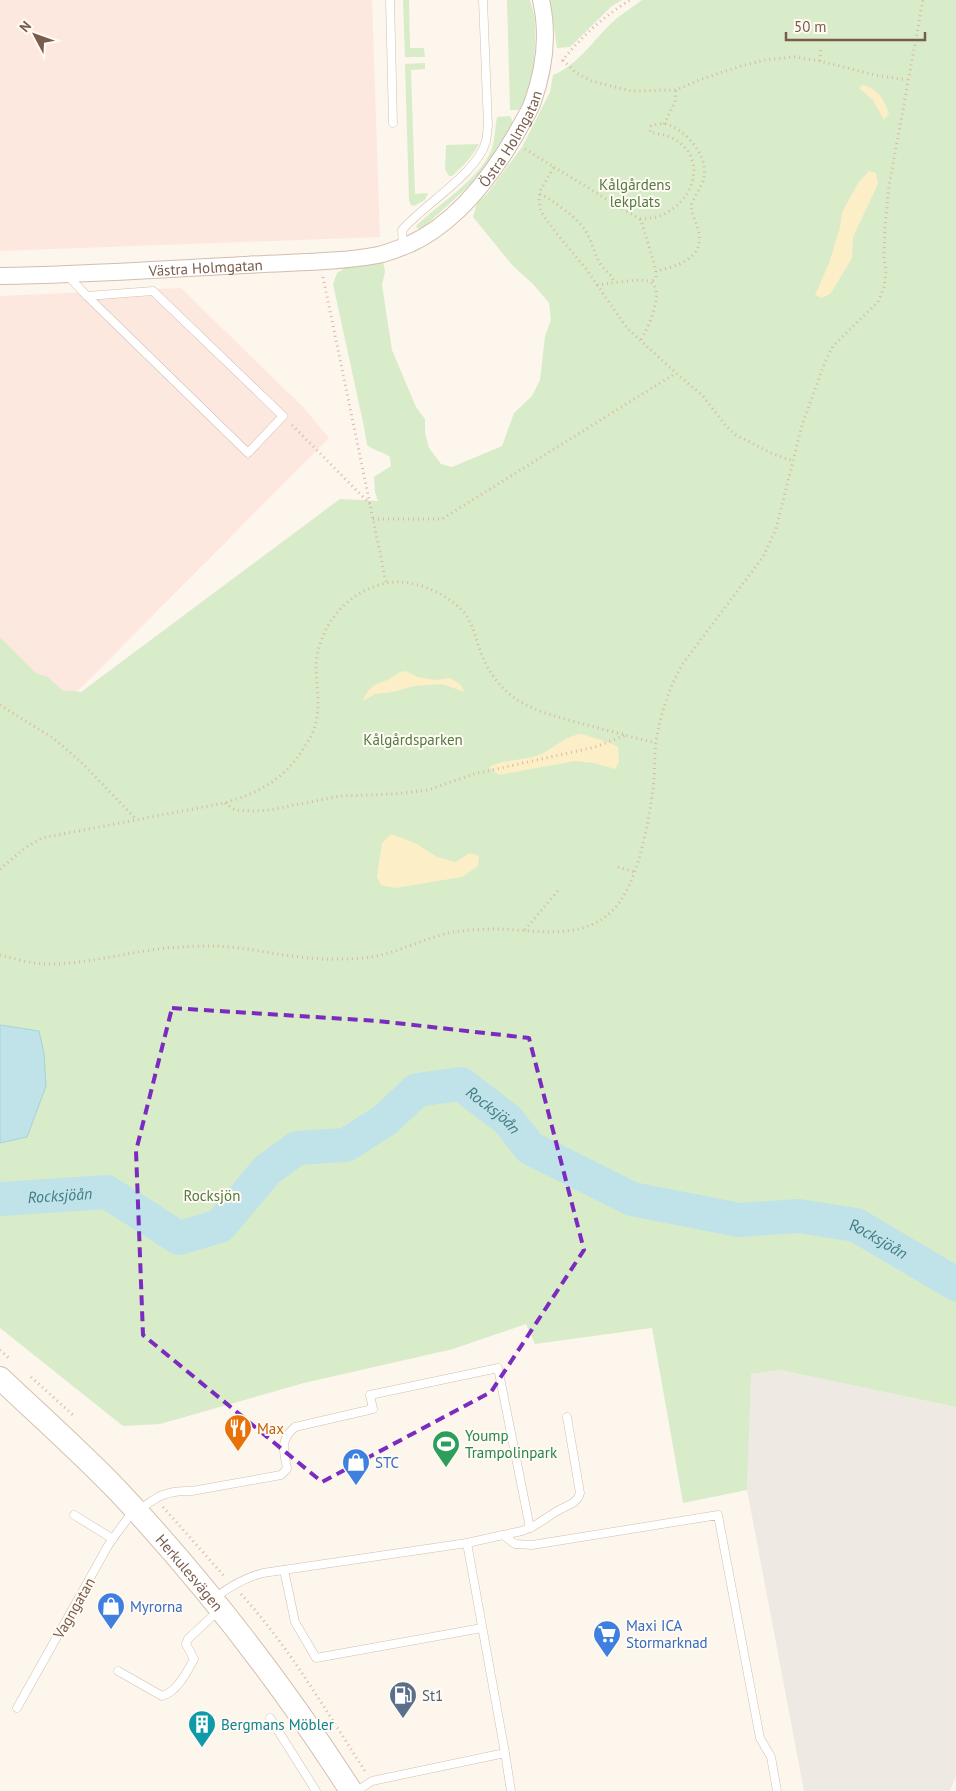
<svg xmlns="http://www.w3.org/2000/svg" width="956" height="1791" font-family="'PT Sans',sans-serif">
<style>
.commercial{fill:#fde8e0}
.industrial{fill:#efe9e4}
.green{fill:#d8ecc9}
.sand{fill:#fcefc7}
.water{fill:#bfe3e8;stroke:#a5d3da}
.lines{fill:none;stroke-linecap:round;stroke-linejoin:round}
.river{stroke:#bfe3e8;stroke-width:34}
.lane-casing{stroke:#d1beb0;stroke-width:9}
.street-casing{stroke:#d1beb0;stroke-width:18}
.secondary-casing{stroke:#d6c0b0;stroke-width:24}
.path{stroke:#d9b8a5;stroke-width:3;stroke-dasharray:1 4;stroke-linecap:butt}
.lane{stroke:#fff;stroke-width:8}
.street{stroke:#fff;stroke-width:16}
.secondary{stroke:#fff;stroke-width:22}
.marked{fill:none;stroke:#7b2cbf;stroke-width:4;stroke-dasharray:10 6;stroke-linejoin:round}
.labels{text-anchor:middle;dominant-baseline:central;stroke-width:4;stroke-linejoin:round;paint-order:stroke}
.street-label{font-size:15px;fill:#7a5c4d;stroke:#fffaf3}
.park-label{font-size:15px;fill:#537a41;stroke:#fffaf3}
.food-label{font-size:15px;fill:#c56008;stroke:#fffaf3;text-anchor:start}
.leisure-label{font-size:15px;fill:#27864d;stroke:#fffaf3;text-anchor:start}
.shop-label{font-size:15px;fill:#366cbe;stroke:#fffaf3;text-anchor:start}
.service-label{font-size:15px;fill:#4e5e75;stroke:#fffaf3;text-anchor:start}
.culture-label{font-size:15px;fill:#0d838f;stroke:#fffaf3;text-anchor:start}
.water-label{font-size:16px;font-style:italic;fill:#437c86;stroke:#fffaf3}
</style>
<rect width="100%" height="100%" fill="#fdf6ec"/>
<g class="commercial">
<polygon points="0,0 372,0 380,237 0,251"/>
<polygon points="181,288 304,408 329,438 66,703 0,637 0,296"/>
</g>
<polygon class="industrial" points="780,1370 956,1407 956,1776 950,1791 804,1791 747,1490 750,1374"/>
<g class="green">
<polygon points="403,0 409,0 410,48 424,48 425,57 405,57"/>
<path d="M507 0H530C532 8 535 15 535 23 536 44 534 96 518 110H510Z"/>
<polygon points="550,0 622,0 612,6 570,47 557,48"/>
<path d="M642 0H956V1407L780 1370 751 1374 747 1490 683 1503 652 1328 535 1344 526 1324 453 1349 304 1383 160 1424 123 1426 0 1328V637L36 673 48 677 62 690 81 692 340 499 378 501 375 492 374 477 391 466 390 457C382 451 374 451 367 445L364 427 333 284 337 273 345 268 383 261 385 272 382 285 392 350 416 407 425 419V433L429 448 441 464 452 467 502 446 514 413 532 396 540 380 545 336 551 320 549 303 533 284 513 266 473 217 477 203 487 194 522 147 550 92 553 75C579 65 596 36 617 18 625 12 634 6 642 0Z"/>
<polygon points="425,63 425,69 411,70 415,194 428,193 425,200 414,206 411,205 409,200 405,64"/>
<path d="M510 116 512 120V125L494 159 470 185 425 226 421 230 416 227 417 225C438 205 480 178 491 151 495 140 495 128 497 117Z"/>
<path d="M479 144C472 157 463 166 452 176H449L445 169 446 145Z"/>
</g>
<g class="sand">
<path d="M863 85C879 90 884 99 889 114L884 120 873 100 859 88Z"/>
<polygon points="869,171 876,173 878,184 853,237 852,258 831,293 822,298 815,295 829,263 840,228 842,212 858,183"/>
<path d="M406 671 417 677 435 680 450 678 460 684 465 692 442 684 414 686 393 692 375 694 363 701C370 683 376 686 391 678 396 675 399 672 406 671Z"/>
<path d="M582 734 613 744 618 747 619 762 615 769 594 763 575 761 499 775 489 767C503 759 520 761 536 756 552 751 565 735 582 734Z"/>
<polygon points="391,834 417,844 437,857 455,862 470,853 479,856 478,866 462,877 395,888 381,885 377,877 382,843"/>
</g>
<polygon class="water" points="0,1025 39,1031 44,1053 46,1086 27,1137 0,1143"/>
<g class="lines">
<path class="river" id="s1" d="M0 1199 107 1192 179 1238 220 1226 267 1170 297 1148 346 1145 385 1120 417 1090 461 1084 508 1120 530 1148 632 1199 739 1220 799 1216 856 1225 956 1284"/>
<g class="lane-casing">
<g id="lane">
<polyline points="390,0 393,123"/>
<path d="M403 246 402 230C423 205 478 173 486 141 487 137 487 131 488 126L483 0"/>
<polyline points="67,275 87,296 248,453 283,416 153,291 87,296"/>
<path d="M138 1511C157 1496 167 1490 192 1491L281 1475 287 1469C284 1450 279 1441 295 1427L373 1409 370 1395 498 1368 530 1528"/>
<polyline points="74,1515 113,1539"/>
<polyline points="503,1535 522,1531 534,1526 557,1511 573,1503 578,1498 580,1493 567,1417"/>
<polyline points="467,1543 503,1535 515,1544 532,1545 718,1515 760,1738 771,1757 777,1791"/>
<polyline points="284,1570 295,1622 316,1658 482,1628"/>
<path d="M215 1598C230 1586 244 1578 263 1573L467 1543 505 1753 372 1781 357 1791"/>
<path d="M118 1671 162 1696C177 1692 187 1672 194 1659L186 1644 188 1639 219 1610"/>
<polyline points="17,1708 109,1544 133,1511"/>
<polyline points="270,1718 316,1791"/>
<polyline points="505,1753 511,1791"/>
</g>
</g>
<g class="street-casing">
<g id="street">
<path id="s2" d="M0 276C82 275 164 269 246 265 289 262 335 263 378 255 388 253 400 248 410 244 456 223 491 177 516 134 521 124 528 114 532 104 544 71 549 35 541 0"/>
</g>
</g>
<g class="secondary-casing">
<g id="secondary">
<path id="s3" d="M0 1378C40 1416 82 1453 120 1493 206 1585 283 1685 351 1791"/>
</g>
</g>
<g class="path">
<polyline points="563,60 575,72 591,81 631,91 676,90 702,79 741,66 764,60 795,57 820,61 875,75 907,80"/>
<path d="M562 61C581 37 604 16 630 0"/>
<polyline points="820,61 821,49"/>
<polyline points="664,124 675,102 676,90"/>
<polyline points="525,149 554,167 540,191 539,201 541,212 557,234 586,269 627,328 676,373 703,396 726,426 736,435 773,454 793,461"/>
<polyline points="554,167 641,220 656,270 656,277 651,283"/>
<path d="M540 194C551 199 579 219 585 230 592 240 594 254 601 265 606 272 612 274 614 283"/>
<path d="M640 219C649 218 658 218 666 213 696 198 707 155 672 138 665 134 657 134 650 132L651 126C655 125 661 123 666 124 686 130 708 155 704 177 702 187 694 196 691 206 692 215 697 223 699 233 704 259 675 267 656 271"/>
<polyline points="323,277 386,582"/>
<path d="M597 285C609 284 637 278 648 281 668 287 647 330 641 340"/>
<polyline points="292,425 370,504"/>
<polyline points="373,519 442,519 676,373"/>
<polyline points="0,705 53,738 82,763 136,819"/>
<polyline points="225,803 235,810 254,811 270,810 340,796 395,794 428,790 474,774 595,747 626,735"/>
<polyline points="618,867 635,872"/>
<path d="M0 869 25 848 42 838 224 803C257 794 285 779 303 749 308 742 313 734 315 726 321 706 316 685 316 666 318 630 342 597 376 586 393 580 410 581 427 588 440 593 452 600 462 610 474 623 476 642 483 658 489 672 500 687 513 697 534 712 562 718 587 725 610 731 633 737 656 743"/>
<polyline points="525,930 560,888"/>
<path d="M0 955C15 959 32 964 48 964 93 964 136 949 181 947 192 946 205 946 216 946 258 948 299 961 340 959 355 959 371 958 385 954 407 948 429 937 453 932 467 930 482 929 497 929 535 930 582 941 612 911 638 886 648 824 653 790 655 774 654 757 656 741 661 712 669 687 684 662L763 557 776 529 802 425 825 362 833 346 878 302 884 287 886 271 884 257 885 226 889 186 923 0"/>
<polyline points="0,1350 11,1360"/>
<polyline points="31,1377 73,1415"/>
<polyline points="163,1507 225,1577"/>
<path d="M241 1594C290 1648 326 1711 365 1771"/>
</g>
<use href="#lane" class="lane"/>
<use href="#street" class="street"/>
<use href="#secondary" class="secondary"/>
</g>
<path class="marked" d="M172 1008 378 1021 529 1038 584 1250 491 1392 322 1482 143 1335 136 1151Z"/>
<defs>
<g id="restaurant-pin" transform="scale(1.4375)"><path d="M0 17L-7.5 6A9.5 9.5 0 1 1 7.5 6Z" fill="#e8710a" stroke="#fffaf3"/><path d="M-5-6h1v4h1v-4h1v4h1v-4h1v5L-1.5 .5V6h-2V.5L-5-1ZM5-6V6H3V1.5H1.5Q1.5-4 5-6Z" fill="#fff"/></g>
<g id="stadium-pin" transform="scale(1.4375)"><path d="M0 17L-7.5 6A9.5 9.5 0 1 1 7.5 6Z" fill="#2e9e5b" stroke="#fffaf3"/><path d="M0-5a6.5 5 0 1 0 0 10a6.5 5 0 1 0 0-10ZM-3.5-1.8h7v3.6h-7Z" fill="#fff"/></g>
<g id="shop-pin" transform="scale(1.4375)"><path d="M0 17L-7.5 6A9.5 9.5 0 1 1 7.5 6Z" fill="#3f7fe0" stroke="#fffaf3"/><path d="M-5-2.5h2.3a2.7 3.5 0 0 1 5.4 0H5L5.5 6h-11ZM-1.5-2.5h3a1.5 2.3 0 0 0-3 0Z" fill="#fff"/></g>
<g id="supermarket-pin" transform="scale(1.4375)"><path d="M0 17L-7.5 6A9.5 9.5 0 1 1 7.5 6Z" fill="#3f7fe0" stroke="#fffaf3"/><path d="M-6-5.5h2.5l.6 2H6L4.5 2H-2.5L-4.4-4H-6ZM-1.5 3.2a1.3 1.3 0 1 0 .1 0ZM3 3.2a1.3 1.3 0 1 0 .1 0Z" fill="#fff"/></g>
<g id="fuel-pin" transform="scale(1.4375)"><path d="M0 17L-7.5 6A9.5 9.5 0 1 1 7.5 6Z" fill="#5c6f8a" stroke="#fffaf3"/><path d="M-5.5-6h7V0h2V4h1.3V-2.5L3-4.5l.8-.8L6-3V5H2.5V1h-1V6h-7ZM-4.2-4.7v3.2H.2V-4.7Z" fill="#fff"/></g>
<g id="building-pin" transform="scale(1.4375)"><path d="M0 17L-7.5 6A9.5 9.5 0 1 1 7.5 6Z" fill="#0f9aa8" stroke="#fffaf3"/><path d="M-4-6H4V6H1V3H-1V6H-4ZM-2.5-4.3h1.7v1.8h-1.7ZM.8-4.3h1.7v1.8H.8ZM-2.5-1h1.7V.8h-1.7ZM.8-1h1.7V.8H.8Z" fill="#fff"/></g>
</defs>
<g fill-rule="evenodd">
<use href="#restaurant-pin" x="238" y="1428"/>
<use href="#stadium-pin" x="446" y="1444"/>
<use href="#shop-pin" x="356" y="1462"/>
<use href="#shop-pin" x="111" y="1606"/>
<use href="#supermarket-pin" x="607" y="1634"/>
<use href="#fuel-pin" x="403" y="1695"/>
<use href="#building-pin" x="202" y="1724"/>
</g>
<g class="labels">
<g class="street-label">
<text stroke="none"><textPath href="#s2" startOffset="561">Östra Holmgatan</textPath></text>
<text stroke="none"><textPath href="#s2" startOffset="206">Västra Holmgatan</textPath></text>
<text stroke="none"><textPath href="#s3" startOffset="272">Herkulesvägen</textPath></text>
<text transform="translate(74 1608) rotate(-60)">Vagngatan</text>
</g>
<g class="park-label">
<text x="635" y="184">Kålgårdens<tspan x="635" dy="17">lekplats</tspan></text>
<text x="413" y="739">Kålgårdsparken</text>
<text x="212" y="1195">Rocksjön</text>
</g>
<g class="food-label">
<text x="257" y="1428">Max</text>
</g>
<g class="leisure-label">
<text x="465" y="1435">Yoump<tspan x="465" dy="17">Trampolinpark</tspan></text>
</g>
<g class="shop-label">
<text x="375" y="1462">STC</text>
<text x="130" y="1606">Myrorna</text>
<text x="626" y="1625">Maxi ICA<tspan x="626" dy="17">Stormarknad</tspan></text>
</g>
<g class="service-label">
<text x="422" y="1695">St1</text>
</g>
<g class="culture-label">
<text x="221" y="1724">Bergmans Möbler</text>
</g>
<g class="water-label">
<text stroke="none"><textPath href="#s1" startOffset="571">Rocksjöån</textPath></text>
<text stroke="none"><textPath href="#s1" startOffset="60">Rocksjöån</textPath></text>
<text stroke="none"><textPath href="#s1" startOffset="991">Rocksjöån</textPath></text>
</g>
</g>
<g transform="translate(35 35) rotate(311)" stroke="#fffaf3" stroke-width="4" paint-order="stroke">
<path d="M0-4L9 19L0 12L-9 19Z" fill="#7a5c4d"/>
<text y="-8" font-size="14" font-weight="bold" text-anchor="middle" fill="#7a5c4d">N</text>
</g>
<path d="M786 32v8h139v-8" fill="none" stroke="#7a5c4d" stroke-width="2.5"/>
<text x="794" y="32" font-size="15" fill="#7a5c4d" stroke="#fffaf3" stroke-width="4" paint-order="stroke">50 m</text>
</svg>
